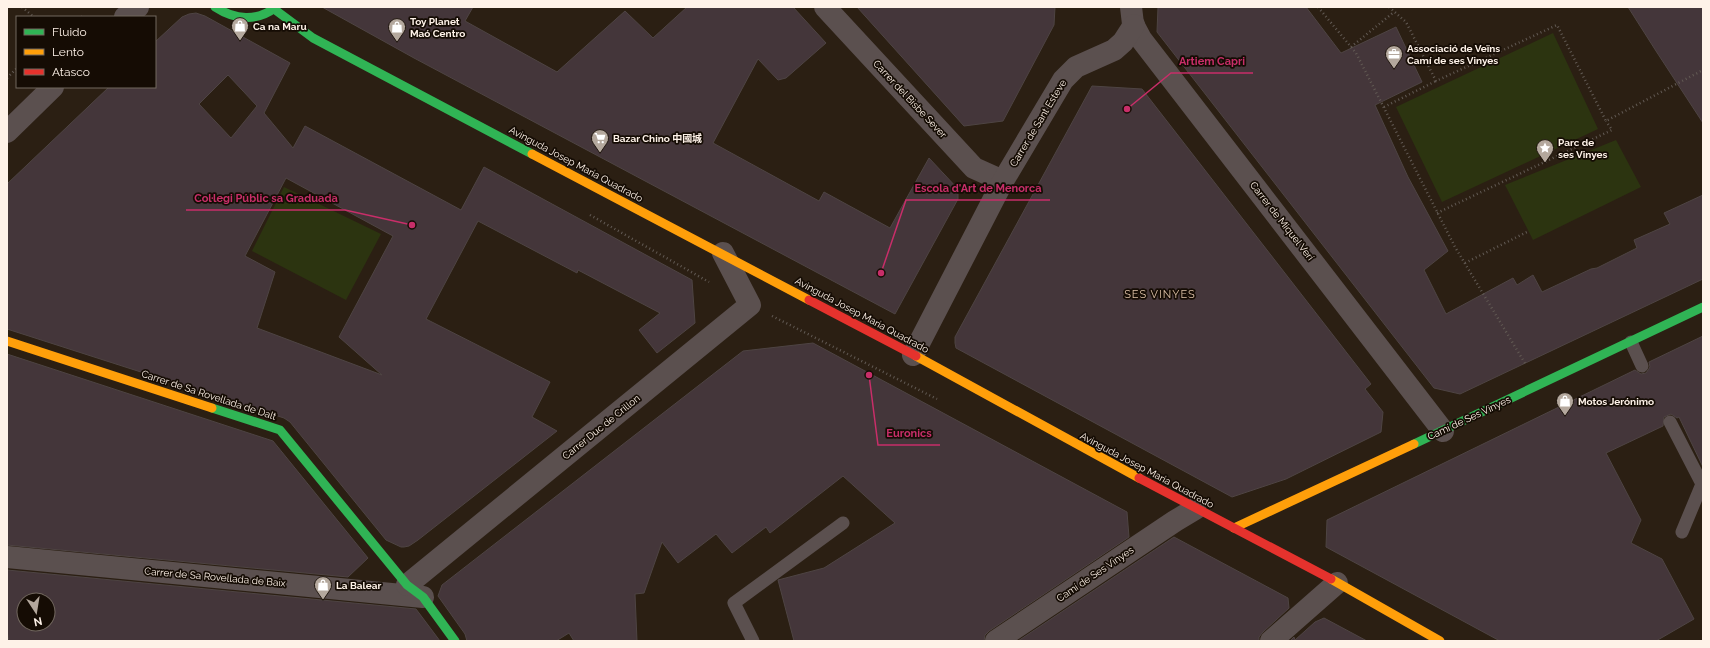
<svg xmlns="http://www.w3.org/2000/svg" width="1710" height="648" font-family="Raleway,'Noto Sans SC',sans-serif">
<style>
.green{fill:#2c3410}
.building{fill:#44363a;stroke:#4e4443;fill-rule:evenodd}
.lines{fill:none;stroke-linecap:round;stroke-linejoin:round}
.path{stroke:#625a54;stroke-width:2.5;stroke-dasharray:1 3;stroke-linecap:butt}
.lane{stroke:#5b504f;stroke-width:13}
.street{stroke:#5b504f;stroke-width:22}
.fast{stroke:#30b455;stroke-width:9}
.slow{stroke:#ff9f0a;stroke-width:9}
.jam{stroke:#e5322d;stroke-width:9}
.labels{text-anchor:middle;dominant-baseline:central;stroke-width:3.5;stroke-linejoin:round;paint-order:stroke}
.poi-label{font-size:10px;font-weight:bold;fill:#fef2e8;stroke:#150c04;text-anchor:start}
.street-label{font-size:10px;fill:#fef2e8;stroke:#150c04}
.neighbourhood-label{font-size:11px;letter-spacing:1px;fill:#ddc0a7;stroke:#150c04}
.leader{fill:none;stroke:#c82e69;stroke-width:1.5}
.callout-dot{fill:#c82e69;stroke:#150c04;stroke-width:1.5}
.callout-label{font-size:11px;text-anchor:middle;font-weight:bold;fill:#c82e69;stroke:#150c04;stroke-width:3.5;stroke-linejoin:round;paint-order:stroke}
</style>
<rect width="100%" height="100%" fill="#2b1f13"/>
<g class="green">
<polygon points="1553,33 1598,129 1442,202 1396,107"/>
<polygon points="1616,140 1641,187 1533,240 1505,185"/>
<polygon points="284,187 381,234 346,300 252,251"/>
</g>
<g class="building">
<polygon points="322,7 473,7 465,21 557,72 625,11 653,38 687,7 793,7 826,43 786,78 778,80 758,59 713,143 819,201 824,192 890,228 929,158 958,189 958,199 895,314 414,58"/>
<polygon points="857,7 1055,7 1054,25 1003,121 964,126"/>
<polygon points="1158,7 1306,7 1341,53 1396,27 1422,82 1375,105 1408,177 1448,251 1424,270 1446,314 1513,278 1517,285 1533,275 1542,292 1591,269 1597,268 1637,248 1634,240 1670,224 1664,213 1703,195 1703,279 1460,394 1434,388 1157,32"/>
<polygon points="1628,7 1703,7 1703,123 1656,51"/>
<path d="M196 13 205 16 290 63 264 113 293 148 305 126 461 210 484 167 692 280 695 323 657 353 639 330 660 313 578 270 577 273 478 221 426 319 550 382 532 417 557 431 418 540 409 546 404 547H401L386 540 290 422 284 418 7 329V184L109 87H155V42L182 17 189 14ZM228 75 257 106 231 138 199 104ZM286 178 393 236 339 337 382 375 257 328 275 272 245 256Z"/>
<polygon points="1092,86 1142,89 1371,384 1365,389 1383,412 1381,432 1286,479 1232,497 956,348 955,343 955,337"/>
<polygon points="1703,336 1703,467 1679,417 1677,418 1671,414 1664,417 1663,426 1606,453 1641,520 1631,543 1662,559 1694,619 1656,641 1500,641 1326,547 1327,520 1635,370 1641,374 1646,373 1650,367 1649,362"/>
<polygon points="813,343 1127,512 1129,537 989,631 985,635 984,641 794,641 778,580 824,568 895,523 843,476 770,533 766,527 732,553 716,534 678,563 662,542 644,593 635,594 637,641 574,641 569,633 556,641 467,641 465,634 438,596 442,585 743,351"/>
<polygon points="7,354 273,441 368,558 348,577 7,545"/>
<polygon points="1174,537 1288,598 1289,608 1263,632 1259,637 1259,641 1018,641"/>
<path d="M7 570 416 609 440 641H9L7 631ZM24 600H48V624H24Z"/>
<polygon points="1324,618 1367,641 1290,641 1294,637 1295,640 1315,622"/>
</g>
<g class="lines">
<g class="path">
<polyline points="22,7 34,17"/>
<polyline points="1318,7 1356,53 1455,247 1526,365"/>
<polyline points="1389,7 1406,22 1436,81 1557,25 1606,121 1703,70"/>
<polyline points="81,17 83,17"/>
<polyline points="1351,47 1394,12"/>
<polyline points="7,78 17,68"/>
<polyline points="1384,107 1436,81"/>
<polyline points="1437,213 1612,130 1606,121"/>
<polyline points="590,215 709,282"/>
<polyline points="1465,263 1529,231"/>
<polyline points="772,316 937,399"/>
</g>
<g class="lane">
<polyline points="1631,342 1642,366"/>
<polyline points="1670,422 1702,484 1682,532"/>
<polyline points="753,641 734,603 843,523"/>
</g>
<g class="street">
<polyline points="825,7 974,168 1003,181"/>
<polyline points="1131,7 1133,24 1141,39 1443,431"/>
<polyline points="125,17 138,7"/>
<polyline points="7,132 53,87"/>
<polyline points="913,355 1003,181 1063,80 1076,67 1114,50 1123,42 1134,25"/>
<polyline points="7,557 423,597"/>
<polyline points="407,585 750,305 723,253"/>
<polyline points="996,641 1175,521 1195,509"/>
<polyline points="1271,641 1337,583"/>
</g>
<g class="fast">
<path d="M215 7C235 20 257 22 276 7"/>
<polyline points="274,9 313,38 532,154"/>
<polyline points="212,408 280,430 407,585 423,597 455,641"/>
<polyline points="1414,444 1703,307"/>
</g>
<g class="slow">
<polyline points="532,154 809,300"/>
<polyline points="7,341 212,408"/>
<polyline points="916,356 1139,478"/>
<polyline points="1234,528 1414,444"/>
<polyline points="1331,579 1440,641"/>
</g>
<g class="jam">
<polyline points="809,300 916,356"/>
<polyline points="1139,478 1331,579"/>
</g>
</g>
<defs>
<g id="shop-pin" transform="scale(0.9)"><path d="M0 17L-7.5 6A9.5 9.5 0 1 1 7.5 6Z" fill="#b4a89d" stroke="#150c04"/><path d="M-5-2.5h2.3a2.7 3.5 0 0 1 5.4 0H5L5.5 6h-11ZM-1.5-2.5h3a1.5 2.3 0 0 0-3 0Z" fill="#fff"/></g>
<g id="office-pin" transform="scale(0.9)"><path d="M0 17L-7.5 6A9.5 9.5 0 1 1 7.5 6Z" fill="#b4a89d" stroke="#150c04"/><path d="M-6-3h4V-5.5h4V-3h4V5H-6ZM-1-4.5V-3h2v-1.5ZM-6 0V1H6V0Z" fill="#fff"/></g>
<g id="supermarket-pin" transform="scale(0.9)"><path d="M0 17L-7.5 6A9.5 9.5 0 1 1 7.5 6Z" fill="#b4a89d" stroke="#150c04"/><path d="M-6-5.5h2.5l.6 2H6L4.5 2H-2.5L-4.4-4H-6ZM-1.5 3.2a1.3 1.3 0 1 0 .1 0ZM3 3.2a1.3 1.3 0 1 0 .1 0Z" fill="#fff"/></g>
<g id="sight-pin" transform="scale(0.9)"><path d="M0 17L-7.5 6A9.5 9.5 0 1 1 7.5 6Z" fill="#b4a89d" stroke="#150c04"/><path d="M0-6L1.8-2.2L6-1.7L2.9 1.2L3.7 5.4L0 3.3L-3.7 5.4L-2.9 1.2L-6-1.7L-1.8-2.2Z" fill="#fff"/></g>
</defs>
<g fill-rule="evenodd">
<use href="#shop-pin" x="240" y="26"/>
<use href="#shop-pin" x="397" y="27"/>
<use href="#office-pin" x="1394" y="54"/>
<use href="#supermarket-pin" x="600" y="138"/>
<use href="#sight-pin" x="1545" y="148"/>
<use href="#shop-pin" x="1565" y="401"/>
<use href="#shop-pin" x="323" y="585"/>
</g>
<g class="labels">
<g class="poi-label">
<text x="410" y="21">Toy Planet<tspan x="410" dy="12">Maó Centro</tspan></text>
<text x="253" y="26">Ca na Maru</text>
<text x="1407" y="48">Associació de Veïns<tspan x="1407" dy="12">Camí de ses Vinyes</tspan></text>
<text x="613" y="138">Bazar Chino 中國城</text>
<text x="1558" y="142">Parc de<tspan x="1558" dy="12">ses Vinyes</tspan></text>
<text x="1578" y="401">Motos Jerónimo</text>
<text x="336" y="585">La Balear</text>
</g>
<g class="street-label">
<text transform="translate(910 99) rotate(47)">Carrer del Bisbe Sever</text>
<text transform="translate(1038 123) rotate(-59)">Carrer de Sant Esteve</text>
<text transform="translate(576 164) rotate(28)">Avinguda Josep Maria Quadrado</text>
<text transform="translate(1282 221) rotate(52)">Carrer de Miquel Verí</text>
<text transform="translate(862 315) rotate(28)">Avinguda Josep Maria Quadrado</text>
<text transform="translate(209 395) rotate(18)">Carrer de Sa Rovellada de Dalt</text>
<text transform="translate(1469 418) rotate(-25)">Camí de Ses Vinyes</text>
<text transform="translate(601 427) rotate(-39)">Carrer Duc de Crillon</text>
<text transform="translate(1147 470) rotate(28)">Avinguda Josep Maria Quadrado</text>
<text transform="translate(1095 574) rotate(-34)">Camí de Ses Vinyes</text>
<text transform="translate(215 577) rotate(5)">Carrer de Sa Rovellada de Baix</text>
</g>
<g class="neighbourhood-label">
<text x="1160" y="294">SES VINYES</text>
</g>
</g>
<path class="leader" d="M1127 109L1171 73H1253M881 273L906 200H1050M412 225L345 210H186M869 375L878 445H940"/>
<g class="callout-dot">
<circle cx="1127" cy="109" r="4"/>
<circle cx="881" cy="273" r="4"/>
<circle cx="412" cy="225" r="4"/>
<circle cx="869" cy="375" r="4"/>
</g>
<g class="callout-label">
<text x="1212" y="65">Artiem Capri</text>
<text x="978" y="192">Escola d'Art de Menorca</text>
<text x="266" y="202">Col·legi Públic sa Graduada</text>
<text x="909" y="437">Euronics</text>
</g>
<rect width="1710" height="648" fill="none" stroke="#fef2e8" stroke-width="16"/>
<rect x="16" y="16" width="140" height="72" fill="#150c04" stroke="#72685f"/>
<rect x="24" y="29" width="20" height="6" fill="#30b455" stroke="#72685f"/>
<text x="52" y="36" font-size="12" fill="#fef2e8">Fluido</text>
<rect x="24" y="49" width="20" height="6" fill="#ff9f0a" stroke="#72685f"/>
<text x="52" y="56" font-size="12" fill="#fef2e8">Lento</text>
<rect x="24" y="69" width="20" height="6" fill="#e5322d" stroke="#72685f"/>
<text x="52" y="76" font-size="12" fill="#fef2e8">Atasco</text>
<g transform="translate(36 612) rotate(168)"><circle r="19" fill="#150c04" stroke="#72685f"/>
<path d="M0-3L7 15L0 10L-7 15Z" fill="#b4a89d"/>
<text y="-6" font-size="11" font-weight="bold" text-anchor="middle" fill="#fef2e8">N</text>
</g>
</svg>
